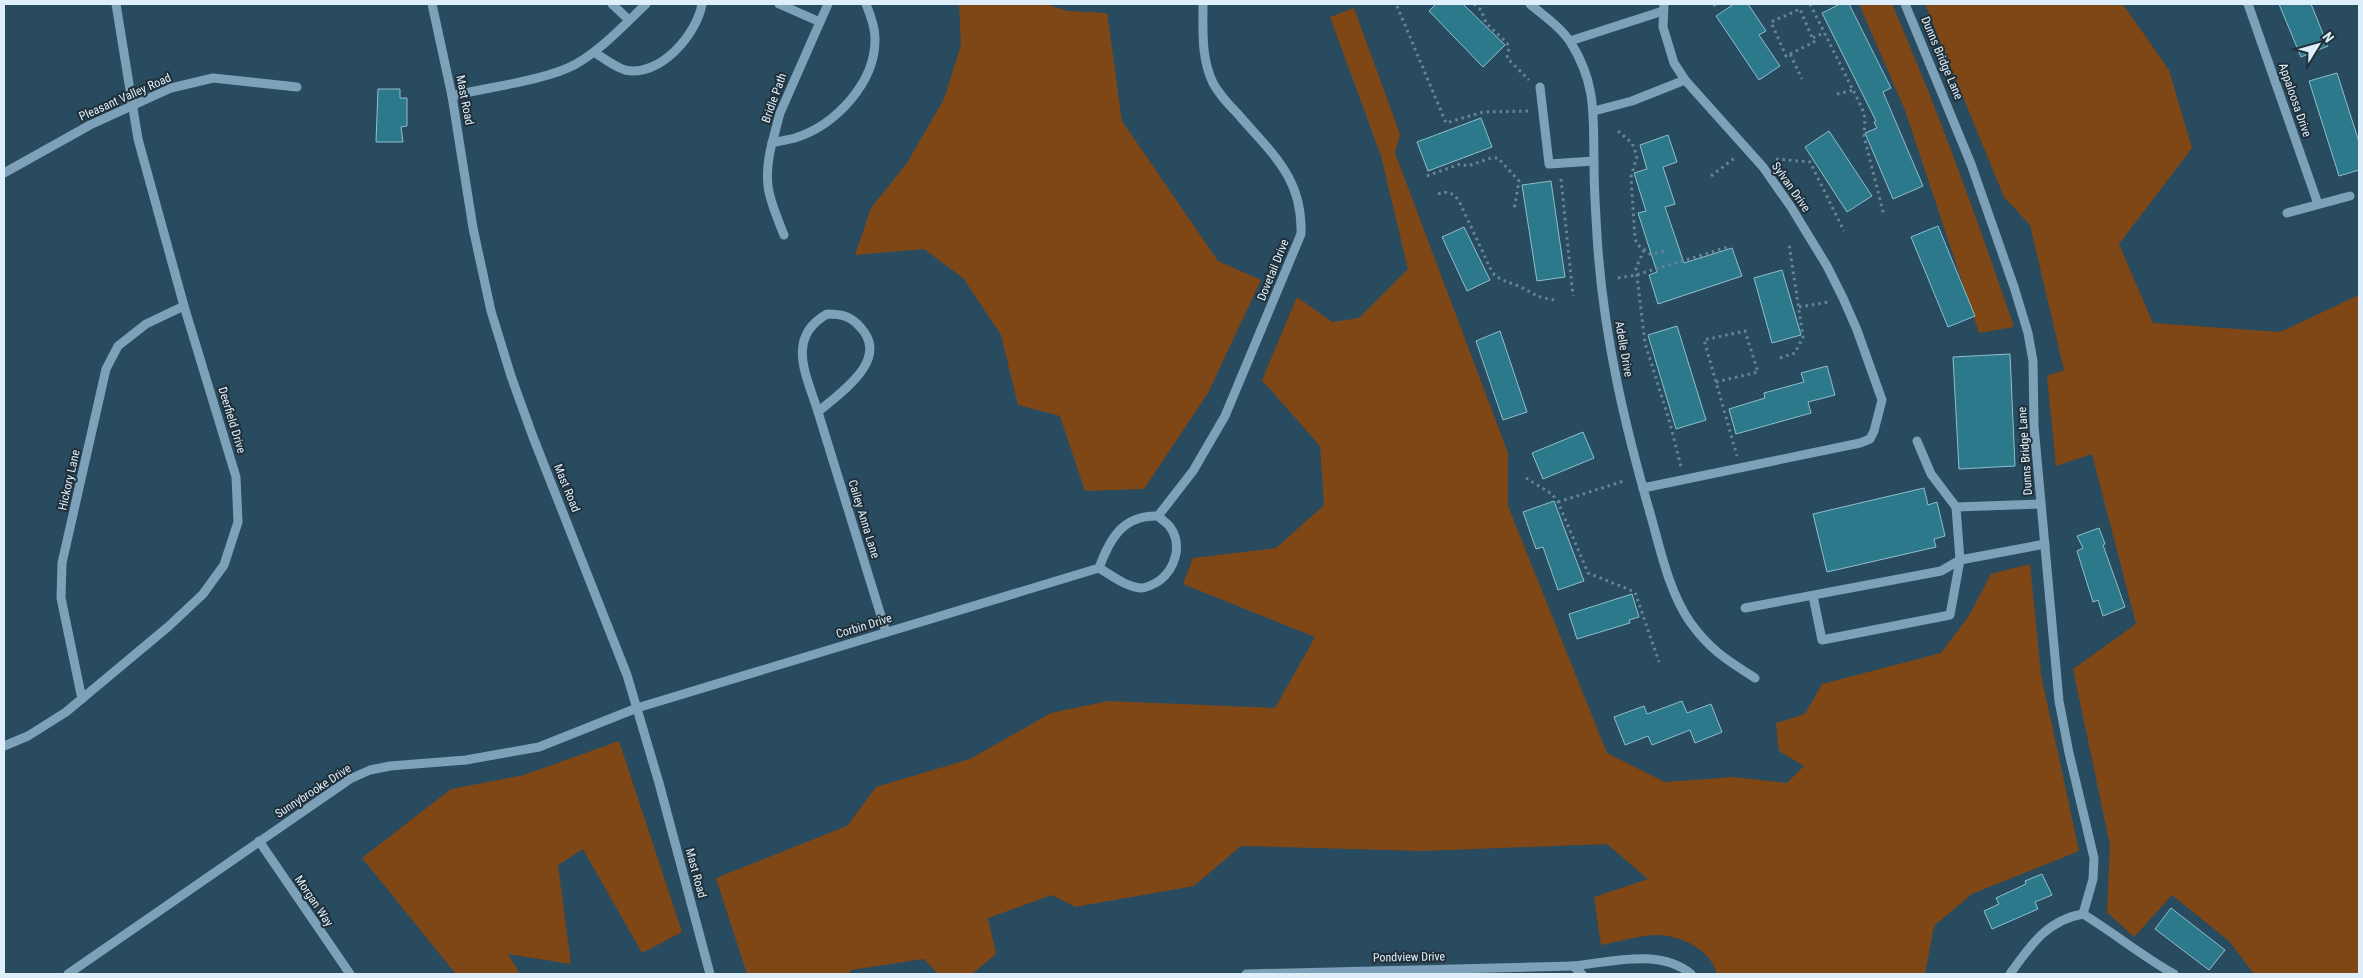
<svg xmlns="http://www.w3.org/2000/svg" width="2363" height="978" font-family="'Roboto Condensed',sans-serif">
<style>
.green{fill:#7f4616}
.building{fill:#2c798b;stroke:#90becb}
.lines{fill:none;stroke-linecap:round;stroke-linejoin:round}
.path{stroke:#688596;stroke-width:3;stroke-dasharray:2.5 4;stroke-linecap:butt}
.minor{stroke:#7da1b8;stroke-width:9}
.labels{text-anchor:middle;dominant-baseline:central;stroke-width:4;stroke-linejoin:round;paint-order:stroke}
.street-label{font-size:12px;fill:#dceffb;stroke:#202f38}
</style>
<rect width="100%" height="100%" fill="#294b5f"/>
<g class="green">
<polygon points="959,4 1045,4 1068,11 1107,13 1122,121 1218,261 1261,280 1208,393 1144,489 1085,491 1060,416 1018,405 1001,335 963,278 924,249 855,255 871,208 907,163 944,99 961,45"/>
<path d="M1859 4H1892C1938 110 1977 218 2014 327L1979 333 1905 110Z"/>
<polygon points="1925,4 2122,4 2127,10 2169,70 2192,148 2119,244 2153,323 2280,332 2359,295 2359,974 2254,974 2229,941 2172,895 2134,937 2107,912 2110,845 2073,669 2136,624 2092,454 2056,466 2047,376 2064,370 2030,225 2004,197"/>
<path d="M1354 8 1400 134 1395 153 1508 453V506L1607 753 1665 782 1734 777 1787 783 1804 766 1779 751 1776 723 1805 714 1822 684 1941 653 1968 617 1991 574 2030 564 2041 674 2079 851 1972 894 1934 926 1925 974H1717C1711 950 1682 936 1659 935 1643 934 1618 942 1601 945L1594 897 1648 879 1607 844 1423 851 1241 846 1194 886 1075 907 1052 895 988 918 996 954 972 974H938L924 959 851 970 849 974H747L716 878 847 826 876 787 970 759 1051 713 1108 701 1275 708 1315 637 1183 584 1193 558 1276 548 1324 505 1320 446 1262 380 1297 297 1332 322 1359 318 1408 269 1381 156 1330 17Z"/>
<polygon points="619,741 682,932 642,953 583,849 558,865 571,964 508,954 520,974 456,974 362,858 451,789 524,775"/>
</g>
<g class="building">
<polygon points="1436,4 1463,4 1505,45 1483,67 1429,11"/>
<polygon points="1734,4 1748,4 1766,31 1759,35 1780,66 1759,80 1716,16"/>
<polygon points="1840,4 1849,4 1891,88 1883,92 1923,186 1893,199 1865,133 1877,128 1874,122 1876,121 1822,13"/>
<polygon points="2279,4 2311,4 2328,46 2301,57"/>
<polygon points="2337,73 2359,142 2359,170 2339,176 2309,81"/>
<polygon points="378,89 400,89 400,98 407,98 407,126 401,127 403,142 376,142"/>
<polygon points="1481,118 1492,147 1428,171 1417,142"/>
<polygon points="1829,131 1872,196 1847,212 1805,147"/>
<polygon points="1668,135 1677,162 1663,167 1675,204 1665,207 1684,263 1732,248 1742,276 1658,304 1649,275 1657,272 1638,213 1646,211 1634,173 1647,169 1640,145"/>
<polygon points="1551,181 1565,277 1537,281 1522,185"/>
<polygon points="1938,226 1975,316 1948,327 1911,237"/>
<polygon points="1464,227 1490,280 1467,291 1442,237"/>
<polygon points="1782,270 1801,335 1772,343 1754,278"/>
<polygon points="1677,326 1706,420 1676,429 1648,335"/>
<polygon points="1500,331 1527,412 1503,420 1476,341"/>
<polygon points="2010,354 2015,466 1959,469 1953,357"/>
<polygon points="1827,366 1835,395 1808,402 1811,413 1736,434 1729,409 1765,398 1764,393 1804,382 1801,373"/>
<polygon points="1583,432 1594,458 1543,479 1532,453"/>
<polygon points="1924,488 1928,505 1937,502 1945,536 1934,539 1936,547 1827,572 1813,514"/>
<polygon points="1554,501 1584,581 1558,590 1543,547 1536,549 1523,512"/>
<polygon points="2099,528 2105,544 2103,545 2125,607 2103,616 2098,600 2093,602 2077,551 2083,548 2077,536"/>
<polygon points="1632,594 1639,617 1629,620 1630,623 1577,639 1569,614"/>
<polygon points="1682,701 1687,713 1711,704 1722,732 1695,743 1690,730 1652,745 1648,736 1625,745 1614,717 1644,706 1647,714"/>
<polygon points="2042,874 2052,895 2035,902 2038,909 1992,929 1984,911 1999,904 1996,898 2026,884 2025,881"/>
<polygon points="2171,908 2225,950 2209,970 2155,929"/>
</g>
<g class="lines">
<g class="path">
<polyline points="1474,4 1481,10 1486,23 1507,43 1509,48 1507,58 1529,80"/>
<polyline points="1714,4 1717,10"/>
<polyline points="1810,4 1862,108 1865,118 1864,136 1884,216"/>
<polyline points="1397,6 1446,123 1483,112 1531,111"/>
<polyline points="1813,38 1823,33"/>
<polyline points="1790,54 1814,42 1800,9 1771,22 1786,56 1790,54 1802,79"/>
<polyline points="1837,94 1854,90"/>
<polyline points="1618,131 1632,143 1637,156 1631,177 1635,239 1638,245 1650,254 1668,251"/>
<polyline points="1776,159 1810,162 1844,231"/>
<polyline points="1427,176 1460,164 1468,166 1491,158 1498,158 1519,181 1514,210"/>
<polyline points="1711,176 1736,157"/>
<polyline points="1561,179 1573,296"/>
<path d="M1438 194C1448 191 1452 192 1459 201L1492 272C1501 282 1510 282 1521 287 1535 295 1539 298 1555 300"/>
<polyline points="1644,250 1636,268 1645,343 1670,423 1681,467"/>
<polyline points="1618,278 1636,275 1728,247"/>
<polyline points="1799,307 1829,302"/>
<polyline points="1780,358 1795,353 1803,337 1789,244"/>
<polyline points="1716,382 1758,372 1745,331 1704,340 1737,456"/>
<polyline points="1526,478 1552,494 1558,502 1588,573 1635,592 1659,662"/>
<polyline points="1558,502 1624,481"/>
</g>
<g class="minor">
<polyline points="432,4 452,96 473,228 491,311 511,376 533,437 627,675 659,783 710,974"/>
<polyline points="612,4 629,20"/>
<path d="M779 4 820 22 780 113 772 143C779 141 787 140 795 138 836 125 876 82 875 38 875 26 870 14 866 4"/>
<path d="M1530 4C1544 16 1561 27 1571 43 1597 85 1593 116 1594 163 1594 192 1596 221 1598 250 1605 343 1626 430 1652 520 1661 553 1670 593 1690 622 1710 650 1727 660 1755 678"/>
<polyline points="1905,4 1971,164 2014,287 2028,333 2033,361 2034,426 2059,701 2069,753 2094,858 2093,879 2083,914"/>
<polyline points="2248,4 2318,204"/>
<polyline points="820,22 828,4"/>
<polyline points="1570,41 1663,11"/>
<path d="M594 52C603 58 615 67 625 70 660 78 697 34 702 4"/>
<polyline points="1540,87 1549,164 1594,161"/>
<path d="M452 96C487 87 545 81 576 64 602 49 624 25 646 4"/>
<polyline points="1594,111 1632,101 1685,80"/>
<path d="M772 143C762 183 769 198 784 235"/>
<polyline points="4,173 90,125 171,88 213,78 297,87"/>
<polyline points="2287,213 2350,196"/>
<path d="M827 314C842 314 851 316 861 328 890 360 841 392 818 412 807 376 785 338 827 314Z"/>
<polyline points="818,412 886,632"/>
<polyline points="1917,441 1931,474 1956,507"/>
<polyline points="1643,488 1860,443 1870,439 1874,431 1882,400 1857,330 1843,298 1827,266 1791,207 1763,167 1685,80 1674,63 1663,27 1664,4"/>
<path d="M1158 516 1193 471 1225 416 1301 234C1303 177 1271 153 1237 113 1228 104 1219 94 1213 83 1201 58 1203 31 1203 4"/>
<polyline points="1813,596 1822,640 1950,615 1960,560 1956,507 2041,504"/>
<polyline points="1745,608 1941,571 1960,560 2045,544"/>
<polyline points="82,699 61,598 62,563 106,369 118,346 146,324 184,306"/>
<polyline points="4,746 28,736 66,712 169,626 203,594 224,565 238,522 236,477 184,306 138,139 116,4"/>
<polyline points="259,841 350,974"/>
<path d="M68 974 350 779 370 770 390 766 466 760 539 747 637 708 1099 568C1110 538 1123 515 1158 516 1162 520 1167 523 1170 527 1183 545 1175 569 1159 581 1154 584 1146 588 1141 588 1126 587 1111 575 1099 568"/>
<polyline points="1246,974 1573,966"/>
<path d="M1582 974 1573 966C1611 962 1660 948 1691 974"/>
<path d="M2010 974C2030 946 2047 920 2083 914 2114 933 2142 956 2174 974"/>
</g>
</g>
<g class="labels">
<g class="street-label">
<text transform="translate(1942 58) rotate(67)">Dunns Bridge Lane</text>
<text transform="translate(125 97) rotate(-24)">Pleasant Valley Road</text>
<text transform="translate(774 98) rotate(-70)">Bridle Path</text>
<text transform="translate(465 100) rotate(79)">Mast Road</text>
<text transform="translate(2295 100) rotate(71)">Appaloosa Drive</text>
<text transform="translate(1791 187) rotate(55)">Sylvan Drive</text>
<text transform="translate(1273 270) rotate(-68)">Dovetail Drive</text>
<text transform="translate(1624 349) rotate(80)">Adelle Drive</text>
<text transform="translate(232 420) rotate(73)">Deerfield Drive</text>
<text transform="translate(2025 451) rotate(-94)">Dunns Bridge Lane</text>
<text transform="translate(69 480) rotate(-77)">Hickory Lane</text>
<text transform="translate(567 488) rotate(68)">Mast Road</text>
<text transform="translate(864 519) rotate(73)">Cailey Anna Lane</text>
<text transform="translate(864 626) rotate(-17)">Corbin Drive</text>
<text transform="translate(313 791) rotate(-33)">Sunnybrooke Drive</text>
<text transform="translate(696 873) rotate(75)">Mast Road</text>
<text transform="translate(314 901) rotate(56)">Morgan Way</text>
<text transform="translate(1409 957) rotate(-1)">Pondview Drive</text>
</g>
</g>
<rect width="2363" height="978" fill="none" stroke="#dceffb" stroke-width="10"/>
<g transform="translate(2318 45) rotate(53)" stroke="#202f38" stroke-width="4" paint-order="stroke">
<path d="M0-4L9 19L0 12L-9 19Z" fill="#dceffb"/>
<text y="-8" font-size="14" font-weight="bold" text-anchor="middle" fill="#dceffb">N</text>
</g>
</svg>
